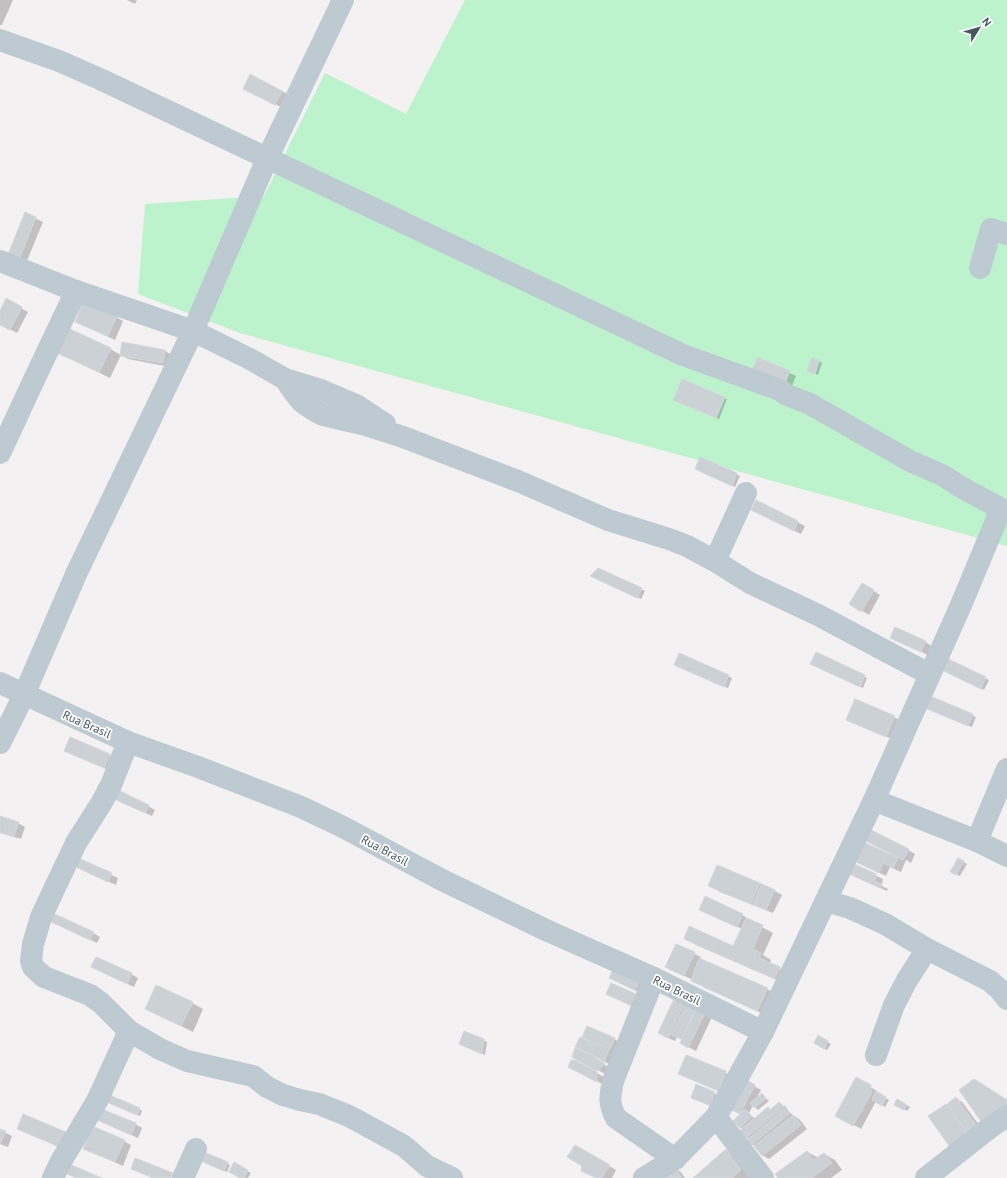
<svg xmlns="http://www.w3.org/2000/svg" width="1007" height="1178" viewBox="0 0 1007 1178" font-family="'PT Sans',sans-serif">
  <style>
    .green { fill: #bdf3cc }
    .shadow { fill: #0003 }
    .building { fill: #ccd1d6; stroke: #d4d8dc }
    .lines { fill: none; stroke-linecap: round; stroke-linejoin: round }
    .minor { stroke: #becad1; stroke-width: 22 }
    .labels { text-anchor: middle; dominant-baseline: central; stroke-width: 3.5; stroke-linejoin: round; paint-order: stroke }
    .street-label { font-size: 12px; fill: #475760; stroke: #fff }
  </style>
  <rect width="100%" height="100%" fill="#f3f1f1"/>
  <path class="green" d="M465,0h542v546l-767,-213 -102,-39 7,-90 119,-8 61,-123 81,41z"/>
  <g class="shadow">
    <path d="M0,0h13l-11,25h-2z"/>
    <path d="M127,0h10l-2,4z"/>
    <path d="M282,91l7,4 -6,13 -32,-16z"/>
    <path d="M26,214l17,8 -17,41 -10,-4z"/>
    <path d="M21,308l7,4 -11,21 -17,-9v-11z"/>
    <path d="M116,317l7,4 -8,19 -39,-18z"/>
    <path d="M110,349l11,6 44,-4 7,4 -2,12 -42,-8 -7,-4 -11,23 -52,-25z"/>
    <path d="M758,358l38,18 -4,10z"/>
    <path d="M813,359l9,4 -4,12 -6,-3z"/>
    <path d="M724,398l3,1 -8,20 -42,-18z"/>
    <path d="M701,459l39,17 -5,11 -36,-16z"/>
    <path d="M756,502l49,24 -4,8 -42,-20z"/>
    <path d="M598,569l47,22 -4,8 -46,-22z"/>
    <path d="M863,584l17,11 -11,20 -18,-11z"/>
    <path d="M891,638l34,4 7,4 -4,9z"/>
    <path d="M679,654l53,24 -4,10 -50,-22z"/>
    <path d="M948,660l41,20 -5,10 -37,-18z"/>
    <path d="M815,665l49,11 3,2 -4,10z"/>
    <path d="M931,698l45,19 -4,10 -42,-17z"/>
    <path d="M855,700l43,19 -8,19 -43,-18z"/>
    <path d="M65,751l44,4 7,4 -5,12z"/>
    <path d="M120,801l28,5 7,4 -3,6z"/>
    <path d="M0,817l18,6 7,4 -4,12 -21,-6z"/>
    <path d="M908,850l7,4 -4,9 -5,-3 -5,12 -11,-5 -4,9 -27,-13z"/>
    <path d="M78,859l40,19 -2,7 -34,-15z"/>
    <path d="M958,859l9,5 -7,12 -9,-4z"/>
    <path d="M850,863l33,16 -1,7 6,3 -1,2 -34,-15z"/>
    <path d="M760,883l22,12 -9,18 -53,-21 -10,-7z"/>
    <path d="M707,913l35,2 7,4v1l24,13 -10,22 8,5 -1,4 20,10 -4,10 -90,-39 -11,-6 49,8 8,-18z"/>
    <path d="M55,923l38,10 7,4 -3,6z"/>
    <path d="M676,945l25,12 -1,3 67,29 11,6 -10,21 -65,-29 -10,-7 -27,-13z"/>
    <path d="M92,967l39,7 7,4 -4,9z"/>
    <path d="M640,979l2,15 -24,-12z"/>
    <path d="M607,994l28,1 3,14 -24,-11z"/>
    <path d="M676,998l36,19 -16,34 -15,-8 2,-3 -6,-3 -2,4 -9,-4z"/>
    <path d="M192,1003l11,6 -10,23 -47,-23z"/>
    <path d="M583,1037l31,2 7,4 -10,22 -35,-18 14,-4 1,-1z"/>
    <path d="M818,1037l13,7 -4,6 -12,-7z"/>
    <path d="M483,1040l4,2 -2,13 -22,-9z"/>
    <path d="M573,1056l25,4 13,9 -6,5z"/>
    <path d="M686,1056l47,20 -7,18 -47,-20z"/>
    <path d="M574,1061l30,16v8l-27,-15z"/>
    <path d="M856,1079l21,12v2l12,7 -4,7 -9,-6 -15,28 -25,-14z"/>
    <path d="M745,1081l16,9 -5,9 6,-4 7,6 -11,9 -5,-5 -4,8 6,6 13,-11 4,2 7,-7 7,4 3,5 11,8 7,9 -38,30 -7,-4 -21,-24 2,-2 -3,-2 1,-13 -10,-5z"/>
    <path d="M697,1086l25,11 -5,12 -25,-11z"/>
    <path d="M956,1098l7,5 21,29 -26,18 -28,-33z"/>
    <path d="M897,1100l13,7 -3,4 -12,-6z"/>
    <path d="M109,1102l30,7 3,2 -2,5z"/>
    <path d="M96,1119l39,5 7,4 -4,10z"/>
    <path d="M0,1130l12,6 -4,11 -8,-3z"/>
    <path d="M124,1141l7,4 -8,21 -39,-18z"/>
    <path d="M575,1146l41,24 -4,8h-15l-14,-12z"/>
    <path d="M726,1150l11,6 13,22h-55z"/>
    <path d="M807,1152l12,6 5,-4 11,6 7,10 -11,8h-52z"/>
    <path d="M204,1162l23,1 3,2 -3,7z"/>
    <path d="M234,1164l17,9 -3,5h-6z"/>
    <path d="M674,1168l7,4 4,6h-23z"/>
  </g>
  <g class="building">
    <path d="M250,74l32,17 -7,14 -32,-16z"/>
    <path d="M25,212l11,5 -17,43 -11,-5z"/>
    <path d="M6,298l16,9 -12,23 -10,-5v-14z"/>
    <path d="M83,302l34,14 -9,20 -33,-14z"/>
    <path d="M68,328l43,20 -12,24 -42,-19z"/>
    <path d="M122,342l43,8 -2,13 -43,-7z"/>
    <path d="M758,357l32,14 -5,12 -33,-13z"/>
    <path d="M812,358l7,2 -4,14 -8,-3z"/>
    <path d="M682,379l43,18 -9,21 -43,-18z"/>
    <path d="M700,457l37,16 -5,13 -37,-17z"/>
    <path d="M756,500l42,21 -4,10 -43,-21z"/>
    <path d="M598,568l44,20 -5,10 -47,-22z"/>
    <path d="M862,583l12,7 -13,22 -12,-8z"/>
    <path d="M895,627l31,14 -5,11 -31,-14z"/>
    <path d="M816,652l49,23 -5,12 -50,-23z"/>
    <path d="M679,653l50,22 -5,12 -50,-22z"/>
    <path d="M948,659l38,18 -5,12 -39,-19z"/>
    <path d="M930,696l43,18 -5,12 -43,-18z"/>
    <path d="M855,699l40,17 -9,21 -40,-17z"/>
    <path d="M70,737l40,17 -6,14 -40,-17z"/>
    <path d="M116,789l33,16 -4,8 -33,-15z"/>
    <path d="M0,816l19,6 -5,14 -14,-4z"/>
    <path d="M865,827l44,22 -6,11 -43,-22z"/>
    <path d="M859,840l39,18 -5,10 -10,-5 -4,10 -29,-14z"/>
    <path d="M78,858l34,15 -4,9 -34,-16z"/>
    <path d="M958,858l6,3 -8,14 -6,-3z"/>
    <path d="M850,862l26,12 -1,8 7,2 -2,4 -35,-16z"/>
    <path d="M717,865l43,18 -9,21 -43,-18z"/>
    <path d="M762,884l13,6 -9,20 -13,-6z"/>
    <path d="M705,896l38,18 -6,13 -38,-17z"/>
    <path d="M50,912l44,20 -4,8 -43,-20z"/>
    <path d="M746,918l17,7 -10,24 8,4 -2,5 21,9 -5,11 -91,-39 5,-13 44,20z"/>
    <path d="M676,944l19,8 -11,24 -19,-9z"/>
    <path d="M96,957l36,16 -5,11 -36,-17z"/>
    <path d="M699,958l69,30 -11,23 -66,-30z"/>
    <path d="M615,966l26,13 -6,11 -26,-12z"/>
    <path d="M611,983l25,11 -6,11 -24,-11z"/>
    <path d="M156,985l37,17 -12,24 -36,-17z"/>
    <path d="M675,997l10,5 -17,36 -10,-5z"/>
    <path d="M687,1003l9,5 -15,31 -10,-4z"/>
    <path d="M697,1008l8,5 -17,35 -8,-5z"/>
    <path d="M587,1026l28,12 -5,11 -28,-12z"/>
    <path d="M464,1031l20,8 -2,15 -23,-10z"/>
    <path d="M818,1035l10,6 -4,8 -10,-6z"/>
    <path d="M580,1037l29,13 -5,12 -12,-8 -17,-7z"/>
    <path d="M575,1048l16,7 14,9 -8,7 -25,-14z"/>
    <path d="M686,1055l40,16 -7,20 -41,-17z"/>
    <path d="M571,1060h4l22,12v10l-29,-15z"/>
    <path d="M856,1077l15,8v9l-18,32 -18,-10z"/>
    <path d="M745,1079l10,6 -15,29 -10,-5z"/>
    <path d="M974,1079l33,21v7l-24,17 -24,-34z"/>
    <path d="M696,1084l19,8 -5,13 -19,-7z"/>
    <path d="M876,1091l10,6 -4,9 -10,-6z"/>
    <path d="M762,1093l4,6 -12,9 -4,-5z"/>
    <path d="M107,1094l33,14 -3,7 -33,-14z"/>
    <path d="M956,1097l22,31 -9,7 -22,-31z"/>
    <path d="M897,1099l10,6 -3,5 -10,-5z"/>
    <path d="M779,1102l5,5 -38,31 -6,-8 28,-23 2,3z"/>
    <path d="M946,1104l22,30 -18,13 -22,-31z"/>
    <path d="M99,1108l37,15 -5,12 -36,-16z"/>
    <path d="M785,1108l4,6 -37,31 -5,-5z"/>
    <path d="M745,1109l7,7 -12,12 -7,-7z"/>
    <path d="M23,1114l45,19 -6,15 -45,-19z"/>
    <path d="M793,1115l8,10 -39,31 -8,-10z"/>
    <path d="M92,1126l33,14 -10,22 -32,-13z"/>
    <path d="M0,1129l6,2 -6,13z"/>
    <path d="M575,1145l35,20 -8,13h-6l-15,-7 1,-5 -15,-9z"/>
    <path d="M726,1149l15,21 -9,8h-39z"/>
    <path d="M807,1151l7,9 10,-7 8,10 -20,15h-34l-3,-4z"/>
    <path d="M206,1153l22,9 -4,9 -21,-9z"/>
    <path d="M135,1158l38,15 -2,5h-18l-22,-9z"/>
    <path d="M234,1162l14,8 -4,8h-4l-11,-6z"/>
    <path d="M69,1164l33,14h-26l-11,-5z"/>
    <path d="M674,1167l8,11h-21z"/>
  </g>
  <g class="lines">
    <g class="minor">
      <path d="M0,40l59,21 41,18 583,276 97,35 7,5 23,9 100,57 34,15 17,11 46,25"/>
      <path d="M0,261l76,30 117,40 57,28 35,20 8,12 9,11 10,7 11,6 43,10 37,12 115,44 90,39 61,19 18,7 28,15 35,22 68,32 111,59"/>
      <path d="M980,268l11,-39 16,5"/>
      <path d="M285,379l36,11 35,15 29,19"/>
      <path d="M0,453l32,-69 44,-93"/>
      <path d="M715,561l31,-68"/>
      <path d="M0,683l128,59 70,25 103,40 42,20 99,53 106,51 106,47 109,54"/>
      <path d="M128,742l-17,43 -9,17 -26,41 -35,74 -8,27 -2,17 2,6 11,10 46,18 11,8 28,28 31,18 27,12 66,15 14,11 16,8 17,5 19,4 30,12 55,30 23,20 25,12"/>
      <path d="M0,743l24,-48 53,-123 116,-241 74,-172 76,-159"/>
      <path d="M874,800l103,41 30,15"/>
      <path d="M977,841l30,-72"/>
      <path d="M826,901l24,7 35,16 42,25 63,32 9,8 8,10"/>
      <path d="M654,978l-41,103c-3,15 -5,22 3,37l59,41"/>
      <path d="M876,1055l18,-50 13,-25 20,-31"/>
      <path d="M716,1117l47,61"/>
      <path d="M53,1178l7,-15 37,-62 32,-70"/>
      <path d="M183,1178l13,-29"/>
      <path d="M644,1178l31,-19 41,-42 47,-85 111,-232 87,-195 40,-96"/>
      <path d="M926,1178l62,-49 19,-13"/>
    </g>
  </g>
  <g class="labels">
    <g class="street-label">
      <text transform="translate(87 724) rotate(24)">Rua Brasil</text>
      <text transform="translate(385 850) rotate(28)">Rua Brasil</text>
      <text transform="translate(677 990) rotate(26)">Rua Brasil</text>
    </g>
  </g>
  <g transform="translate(979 28) rotate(53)" stroke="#ffffff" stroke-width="3" paint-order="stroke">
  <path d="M0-3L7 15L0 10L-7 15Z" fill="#475760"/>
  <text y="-6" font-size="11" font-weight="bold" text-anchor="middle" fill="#475760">N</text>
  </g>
</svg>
